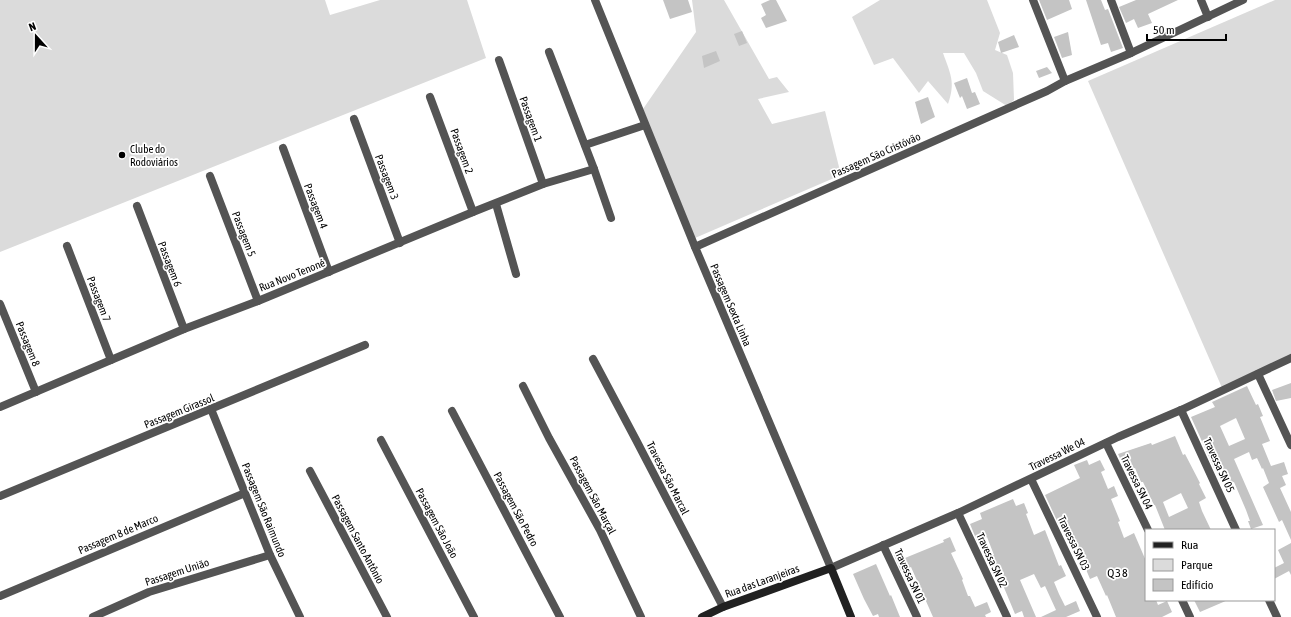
<svg xmlns="http://www.w3.org/2000/svg" width="1291" height="617" viewBox="0 0 1291 617" font-family="'Asap Condensed',sans-serif">
  <style>
    .green { fill: #dbdbdb }
    .building { fill: #c4c4c4; fill-rule: evenodd }
    .lines { fill: none; stroke-linecap: round; stroke-linejoin: round }
    .street { stroke: #545454; stroke-width: 8 }
    .secondary { stroke: #212121; stroke-width: 8 }
    .poi-dot { fill: #000; stroke: #fff; stroke-width: 1.5 }
    .labels { text-anchor: middle; dominant-baseline: central; stroke-width: 3.5; stroke-linejoin: round; paint-order: stroke }
    .street-label { font-size: 11px; fill: #000; stroke: #fff }
    .poi-label { font-size: 11px; fill: #000; stroke: #fff; text-anchor: start }
    .neighbourhood-label { font-size: 12px; letter-spacing: 1px; fill: #000; stroke: #fff }
  </style>
  <rect width="100%" height="100%" fill="#fff"/>
  <g class="green">
    <path d="M0,0h325l5,15 50,-15h87l19,58 -486,194z"/>
    <path d="M692,0h32l45,79 8,-2 12,15 -31,7 14,25 53,-13 16,64 -146,63 -52,-129 53,-77z"/>
    <path d="M880,0h107l13,33 -5,17 12,5 6,18 1,27 -7,6 -24,-15 -7,-18 -12,-20h-21c7,20 13,29 5,51l-20,-23 -9,12 -26,-35 -19,7 -22,-48z"/>
    <path d="M1275,0h16v358l-68,32 -135,-309z"/>
  </g>
  <g class="building">
    <path d="M663,0h25l4,12 -22,7z"/>
    <path d="M770,0h6l11,21 -21,7 -5,-10 5,-3 -5,-11z"/>
    <path d="M1039,0h30l3,9 -25,11z"/>
    <path d="M1086,0h15l4,10 3,-1 15,39 -12,4 -3,-9 -7,2z"/>
    <path d="M1136,0h42l-30,14 4,9 -14,5 -4,-9 -8,4 -7,-16z"/>
    <path d="M742,31l5,12 -8,3 -5,-12z"/>
    <path d="M1068,32l4,23 -10,3 -8,-21z"/>
    <path d="M1014,35l5,12 -18,6 -3,-11z"/>
    <path d="M716,51l4,10 -16,7 -2,-12z"/>
    <path d="M1047,67l5,6 -13,5 -3,-7z"/>
    <path d="M967,78l5,15 3,-1 5,12 -13,5 -5,-13 -2,2 -6,-15z"/>
    <path d="M928,97l7,20 -14,7 -6,-22z"/>
    <path d="M1291,383v15l-15,3 -4,-11z"/>
    <path d="M1247,386l9,19 2,-1 5,12 -3,1 10,24 -8,3 9,22 13,-4 4,12 -6,2 4,9 -6,3 11,24v28l-9,-20 -3,2 -16,-35 6,-4 -6,-15 -1,1 -5,-11 -5,2 -3,-8 -15,7 29,66 -12,4 -3,-8h2l-4,-11 -12,-28 -4,1 -9,-18 -7,3 -23,-51 24,-10 -3,-5zM1236,418l9,21 -16,7 -9,-20z"/>
    <path d="M1175,436l8,19 2,-1 15,29 -1,1 7,14 -7,4 3,9 9,19h-46l-10,-25h-1l-11,-23h-2l-6,-14 -9,3 -8,-17 33,-11 1,2zM1181,493l7,15 -19,9 -6,-15z"/>
    <path d="M1087,460l2,5 11,-5 5,10 -4,2 7,17 6,-3 4,10 -7,3 9,22 -2,1 6,16 10,-5 12,28v39h10l2,5 9,-4 5,11 -10,5h-46l-9,-22 -1,1 -9,-20 -7,3 -5,-12 -3,1 -5,-11 2,-1 -16,-33 -4,2 -14,-30 35,-17 -6,-13z"/>
    <path d="M1013,499l3,7 8,-3 4,10 -2,1 8,21 11,-5 14,36 2,-1 5,11 -12,6 5,12 6,12 11,-5 4,10 -14,6h-25l15,-7 -11,-24 -4,2 -7,-14 -14,6 16,37h-12l-2,-6 -7,3 -20,-48 -2,1 -4,-10 5,-2 -7,-18 -10,4 -7,-17 12,-5 -2,-6z"/>
    <path d="M950,537l6,14 -5,2 12,26 -1,1 6,16h2l5,11 12,-5 4,10 -6,3 1,2h-53l-22,-50 -10,4 -7,-16 8,-4 3,7 39,-16 -1,-2z"/>
    <path d="M1291,543v32l-2,-4 -15,8v-11l10,-5 -6,-13z"/>
    <path d="M876,564l14,32 1,-1 9,22h-21l-1,-3 -5,2 -9,-17 -11,-25z"/>
    <path d="M1194,600h34l-28,12z"/>
  </g>
  <g class="lines">
    <g class="street">
      <path d="M595,0l100,247 136,321 127,-55 160,-76 63,-27 110,-52"/>
      <path d="M1033,0l32,81"/>
      <path d="M1111,0l20,53"/>
      <path d="M1201,0l7,17"/>
      <path d="M549,52l45,117 17,49"/>
      <path d="M499,60l44,124"/>
      <path d="M430,97l43,115"/>
      <path d="M354,119l46,124"/>
      <path d="M585,145l60,-20"/>
      <path d="M283,148l46,124"/>
      <path d="M210,176l48,125"/>
      <path d="M496,204l20,70"/>
      <path d="M137,206l47,123"/>
      <path d="M67,246l44,114"/>
      <path d="M695,247l352,-156 18,-10 66,-28 112,-53"/>
      <path d="M0,304l36,88"/>
      <path d="M593,359l42,79 88,169"/>
      <path d="M1258,374l33,71"/>
      <path d="M523,386l26,52 51,92 41,87"/>
      <path d="M0,407l184,-78 74,-28 215,-89 70,-28 51,-15"/>
      <path d="M211,409l59,146 30,62"/>
      <path d="M1181,410l55,120"/>
      <path d="M452,411l108,206"/>
      <path d="M381,440l93,177"/>
      <path d="M1106,443l42,87"/>
      <path d="M310,471l77,146"/>
      <path d="M1031,479l66,138"/>
      <path d="M0,496l365,-151"/>
      <path d="M958,513l49,104"/>
      <path d="M883,545l34,72"/>
      <path d="M0,596l245,-103"/>
      <path d="M1182,600l8,17"/>
      <path d="M1269,600l8,17"/>
      <path d="M93,617l56,-25 121,-37"/>
    </g>
    <path class="secondary" d="M702,617l21,-10 108,-39 20,49"/>
  </g>
  <circle class="poi-dot" cx="122" cy="155" r="4"/>
  <g class="labels">
    <g class="street-label">
      <text transform="translate(531 119) rotate(70)">Passagem 1</text>
      <text transform="translate(462 151) rotate(70)">Passagem 2</text>
      <text transform="translate(876 155) rotate(-24)">Passagem São Cristóvão</text>
      <text transform="translate(387 177) rotate(69)">Passagem 3</text>
      <text transform="translate(316 206) rotate(69)">Passagem 4</text>
      <text transform="translate(244 234) rotate(69)">Passagem 5</text>
      <text transform="translate(170 264) rotate(69)">Passagem 6</text>
      <text transform="translate(292 275) rotate(-22)">Rua Novo Tenoné</text>
      <text transform="translate(99 299) rotate(69)">Passagem 7</text>
      <text transform="translate(731 305) rotate(67)">Passagem Sexta Linha</text>
      <text transform="translate(28 344) rotate(68)">Passagem 8</text>
      <text transform="translate(179 411) rotate(-22)">Passagem Girassol</text>
      <text transform="translate(1057 454) rotate(-26)">Travessa We 04</text>
      <text transform="translate(1219 465) rotate(65)">Travessa SN 05</text>
      <text transform="translate(668 478) rotate(63)">Travessa São Marcal</text>
      <text transform="translate(1137 482) rotate(64)">Travessa SN 04</text>
      <text transform="translate(593 495) rotate(62)">Passagem São Marçal</text>
      <text transform="translate(516 509) rotate(62)">Passagem São Pedro</text>
      <text transform="translate(264 510) rotate(68)">Passagem São Raimundo</text>
      <text transform="translate(437 523) rotate(62)">Passagem São João</text>
      <text transform="translate(118 534) rotate(-23)">Passagem 8 de Marco</text>
      <text transform="translate(358 539) rotate(62)">Passagem Santo Antônio</text>
      <text transform="translate(1074 543) rotate(64)">Travessa SN 03</text>
      <text transform="translate(992 560) rotate(65)">Travessa SN 02</text>
      <text transform="translate(177 572) rotate(-18)">Passagem União</text>
      <text transform="translate(910 576) rotate(65)">Travessa SN 01</text>
      <text transform="translate(762 581) rotate(-20)">Rua das Laranjeiras</text>
    </g>
    <g class="poi-label">
      <text x="130" y="149">Clube do<tspan x="130" dy="13">Rodoviários</tspan></text>
    </g>
    <g class="neighbourhood-label">
      <text x="1118" y="573">Q38</text>
    </g>
  </g>
  <rect x="1145" y="529" width="130" height="72" fill="#ffffff" stroke="#999999"/>
  <rect x="1153" y="542" width="20" height="6" fill="#212121" stroke="#999999"/>
  <text x="1181" y="549" font-size="12" fill="#000000">Rua</text>
  <rect x="1153" y="559" width="20" height="12" fill="#dbdbdb" stroke="#999999"/>
  <text x="1181" y="569" font-size="12" fill="#000000">Parque</text>
  <rect x="1153" y="579" width="20" height="12" fill="#c4c4c4" stroke="#999999"/>
  <text x="1181" y="589" font-size="12" fill="#000000">Edifício</text>
  <g transform="translate(36 36) rotate(339)" stroke="#ffffff" stroke-width="3" paint-order="stroke">
  <path d="M0-3L7 15L0 10L-7 15Z" fill="#000000"/>
  <text y="-6" font-size="11" font-weight="bold" text-anchor="middle" fill="#000000">N</text>
  </g>
  <path d="M1147 34v6h79v-6" fill="none" stroke="#000000" stroke-width="2"/>
  <text x="1153" y="34" font-size="12" fill="#000000" stroke="#ffffff" stroke-width="3" paint-order="stroke">50 m</text>
</svg>
